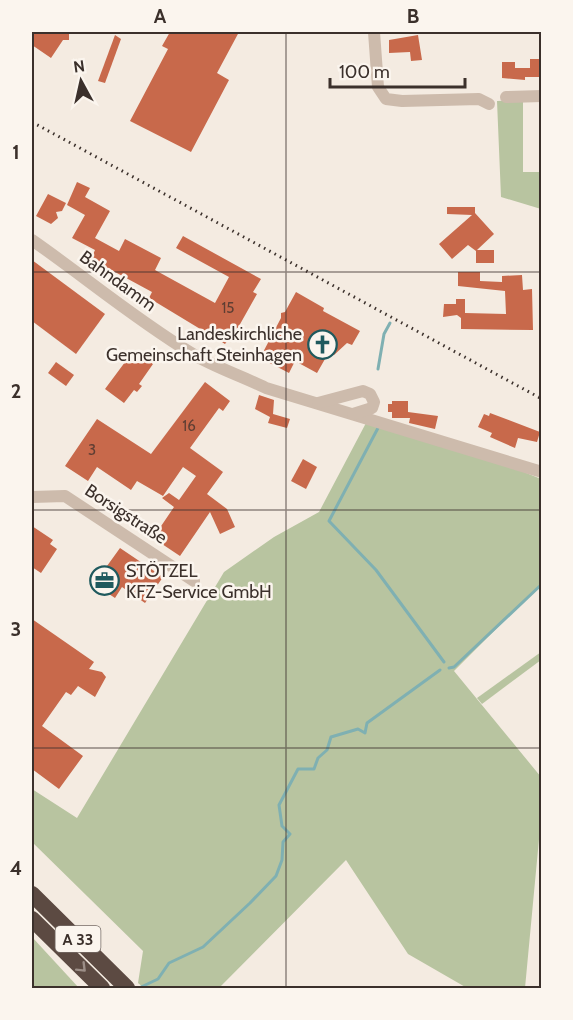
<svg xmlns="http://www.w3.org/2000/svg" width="573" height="1020" viewBox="0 0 573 1020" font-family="Cabin,sans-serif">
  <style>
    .green { fill: #b8c4a0 }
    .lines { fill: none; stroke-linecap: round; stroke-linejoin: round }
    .stream { stroke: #7fb0b2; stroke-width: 3 }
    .building { fill: #c8694b }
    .minor { stroke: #cdbbac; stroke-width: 12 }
    .highway { stroke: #5c4a42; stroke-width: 16 }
    .rail { stroke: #3b302b; stroke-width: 3; stroke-dasharray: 1.5 4.5; stroke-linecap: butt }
    .oneway { stroke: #9c8e87 }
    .grid { fill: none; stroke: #3b302b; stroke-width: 1.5; stroke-opacity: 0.55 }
    .labels { text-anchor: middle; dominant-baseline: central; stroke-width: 5; stroke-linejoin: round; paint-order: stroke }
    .number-label { font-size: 15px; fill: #5e3e33 }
    .shield { fill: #fbf5ee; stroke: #756b66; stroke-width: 1.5 }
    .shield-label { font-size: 16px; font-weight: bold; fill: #3b302b }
    .street-label { font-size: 18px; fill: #3b302b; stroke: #fbf5ee }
    .poi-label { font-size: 18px; fill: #3b302b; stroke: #fbf5ee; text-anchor: end }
    .neatline { fill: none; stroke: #3b302b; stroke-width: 2 }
    .grid-label { font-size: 20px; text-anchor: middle; font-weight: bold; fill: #3b302b }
  </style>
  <rect width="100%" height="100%" fill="#f4ebe1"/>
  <g class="green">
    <path d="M523,100v72h18v37l-40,-12 -4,-96z"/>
    <path d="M366,423l138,41 37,15v105l-87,87 87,106v41l-16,170h-58l-59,-34 -62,-94 -127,128h-75l-6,-5 5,-32 -111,-109v-53l45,29 147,-246 50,-35 45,-25z"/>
    <path d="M541,652v8l-59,44 -5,-6z"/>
    <path d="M32,937l47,51h-47z"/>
  </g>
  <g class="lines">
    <g class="stream">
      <path d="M378,369l6,-35 6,-11"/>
      <path d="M378,428l-49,93 47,49 68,92"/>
      <path d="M449,668l5,-1 88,-83"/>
      <path d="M139,988l19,-9 11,-16 34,-16 47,-44 26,-27 6,-16 1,-18 7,-8 -8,-8 -3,-21 19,-36h16l4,-11 9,-8 4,-13 27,-8 7,4 2,-10 73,-53"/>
    </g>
  </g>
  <g class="building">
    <path d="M32,32h37v8h-6l-12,18 -19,-13z"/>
    <path d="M170,32h69l-22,41 12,7 -38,72 -61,-31 38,-72 -6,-3z"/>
    <path d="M115,35l6,4 -16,44 -7,-2z"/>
    <path d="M418,35l4,25 -11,1 -1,-9 -21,1v-13z"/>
    <path d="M530,59h12v18h-17v3l-23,-2v-16h13v6h15z"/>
    <path d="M77,182l13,6 -5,9 25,14 -15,27 24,13 6,-12 36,19 -6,12 60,33 14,-26 -53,-29 7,-12 78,43 -8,13 4,2 -18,32 -14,18 -76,-46 3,-6 -61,-33 4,-9 -23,-12 13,-23 -18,-10z"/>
    <path d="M48,194l18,9 -4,8 -6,1 2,6 -7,6 -15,-8z"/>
    <path d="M447,207h28v6l19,21 -17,16h17v13h-18v-12l-8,-6 -16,14 -13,-15 33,-29 -25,-1z"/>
    <path d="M32,260l73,54 -29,40 -44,-33z"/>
    <path d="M458,272h22v9l22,1v-6l20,-1 1,15 9,-1 1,41 -72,-1v-11l-4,-3 -14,2 1,-13h12v-5h9v14l41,1 -1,-23 -47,-5z"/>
    <path d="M296,292l28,16 -1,3 37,20 -8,14 -5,-2 -13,12 -5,-3 -12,21 -22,-12 -6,12 -29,-15 21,-40v-5l4,-1z"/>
    <path d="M134,350l19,14 -14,20 3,2 -5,6 -3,-2 -10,13 -19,-14z"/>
    <path d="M56,362l18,13 -8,11 -18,-13z"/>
    <path d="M205,382l25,19 -7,10 -4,-3 -29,40 33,24 -16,22 20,15 8,18 -15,7 -10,-22 -30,44 -27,-18 21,-31 -12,-9 7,-5 10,7 17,-24 -13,-9 -20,29 -26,-15 -6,9 -34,-23 -9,14 -23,-15 32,-47 54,35z"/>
    <path d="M259,395l15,5 -1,14 17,5 -3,9 -19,-5 2,-6 -15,-8z"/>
    <path d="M392,401h16v11l30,4 -3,13 -26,-6 1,-5h-18v-6h-4v-8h4z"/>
    <path d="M490,413l50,19 -3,10 -19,-4 -3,10 -25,-11 2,-4 -14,-6 6,-13 5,2z"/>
    <path d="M303,459l14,8 -11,22 -15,-8z"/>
    <path d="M32,526l21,14 -3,4 7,5 -16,24 -9,-6z"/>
    <path d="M120,548l43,29 -18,26 -23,-16 -7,11 -21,-14z"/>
    <path d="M32,619l62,43 -5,7 13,3 4,5 -11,20 -17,-11 -7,9 -5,-3 -24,34 41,30 -24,33 -27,-20z"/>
  </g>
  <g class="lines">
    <g class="minor">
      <path d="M374,32l4,55 8,12 16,2 77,-2 10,5"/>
      <path d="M506,97l36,-1"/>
      <path d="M32,240c53,37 103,79 159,113 23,14 51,23 75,35l276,84"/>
      <path d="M318,403l45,-12 7,3 4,8 -2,6 -19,6"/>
      <path d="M32,497l33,-1 129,85"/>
    </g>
    <g class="highway">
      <path d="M32,894l95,94"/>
      <path d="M32,919l70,69"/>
    </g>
    <path class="rail" d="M32,122l510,277"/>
  </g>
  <defs><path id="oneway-chevron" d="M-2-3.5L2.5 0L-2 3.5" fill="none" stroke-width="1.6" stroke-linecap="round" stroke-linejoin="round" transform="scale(1.5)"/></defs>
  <use class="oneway" href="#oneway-chevron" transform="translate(82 968) rotate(45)"/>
  <path class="grid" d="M286,32v956M32,272h510M32,510h510M32,748h510"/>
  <defs>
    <symbol id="church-ring" viewBox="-11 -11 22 22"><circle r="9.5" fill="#fbf5ee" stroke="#1f5a5e" stroke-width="1.5"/><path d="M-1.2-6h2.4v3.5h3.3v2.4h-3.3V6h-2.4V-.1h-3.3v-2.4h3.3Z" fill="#1f5a5e"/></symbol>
    <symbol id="office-ring" viewBox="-11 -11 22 22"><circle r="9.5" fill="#fbf5ee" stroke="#1f5a5e" stroke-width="1.5"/><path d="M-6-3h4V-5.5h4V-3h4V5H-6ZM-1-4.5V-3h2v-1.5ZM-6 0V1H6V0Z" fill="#1f5a5e"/></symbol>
  </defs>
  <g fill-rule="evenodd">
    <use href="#church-ring" x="306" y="328" width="33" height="33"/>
    <use href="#office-ring" x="88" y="564" width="33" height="33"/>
  </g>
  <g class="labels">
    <g class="number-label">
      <text x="228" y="308">15</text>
      <text x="189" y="426">16</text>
      <text x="92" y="450">3</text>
    </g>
    <rect class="shield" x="55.5" y="926" width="45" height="26" rx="4.5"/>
    <g class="shield-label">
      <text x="78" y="939">A 33</text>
    </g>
    <g class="street-label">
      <text transform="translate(118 281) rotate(36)">Bahndamm</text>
      <text transform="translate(126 514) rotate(33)">Borsigstraße</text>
    </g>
    <g class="poi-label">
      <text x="302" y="334">Landeskirchliche<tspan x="302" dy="21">Gemeinschaft Steinhagen</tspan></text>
      <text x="126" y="571" text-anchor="start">STÖTZEL<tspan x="126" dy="21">KFZ-Service GmbH</tspan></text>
    </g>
  </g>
  <rect width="573" height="1020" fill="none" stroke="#fbf5ee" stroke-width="66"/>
  <g transform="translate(81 81) rotate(352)" stroke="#fbf5ee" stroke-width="4.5" paint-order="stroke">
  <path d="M0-4.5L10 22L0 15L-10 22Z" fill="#3b302b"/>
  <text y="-9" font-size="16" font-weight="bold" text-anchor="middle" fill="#3b302b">N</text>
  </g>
  <path d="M330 78v9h135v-9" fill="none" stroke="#3b302b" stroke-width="3"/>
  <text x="339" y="78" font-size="18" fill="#3b302b" stroke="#fbf5ee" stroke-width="4.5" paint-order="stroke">100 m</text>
  <rect x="33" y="33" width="507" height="954" class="neatline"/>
  <g class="grid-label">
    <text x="160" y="23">A</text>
    <text x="413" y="23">B</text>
    <text x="16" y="159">1</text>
    <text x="16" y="398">2</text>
    <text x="16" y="636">3</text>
    <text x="16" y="875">4</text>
  </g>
</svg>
